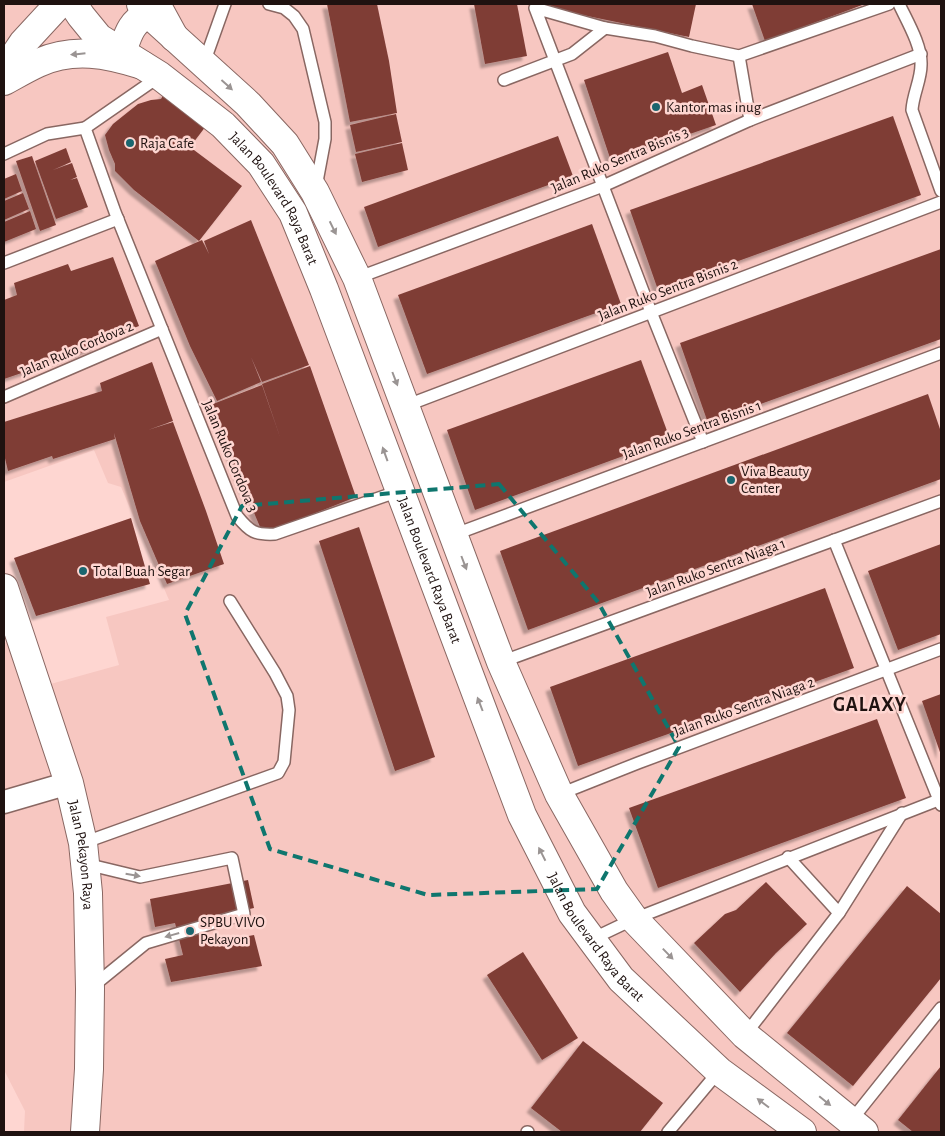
<svg xmlns="http://www.w3.org/2000/svg" width="945" height="1136" viewBox="0 0 945 1136" font-family="'Alegreya Sans',sans-serif">
  <style>
    .built { fill: #f7c7c1 }
    .building { fill: #7f3d36; filter: url(#shadow) }
    .lines { fill: none; stroke-linecap: round; stroke-linejoin: round }
    .lane-casing { stroke: #896762; stroke-width: 14 }
    .street-casing { stroke: #896762; stroke-width: 25 }
    .secondary-casing { stroke: #896762; stroke-width: 30 }
    .primary-casing { stroke: #896762; stroke-width: 30 }
    .lane { stroke: #fff; stroke-width: 11 }
    .street { stroke: #fff; stroke-width: 22 }
    .secondary { stroke: #fff; stroke-width: 28 }
    .primary { stroke: #fff; stroke-width: 28 }
    .oneway { fill: #9a9493 }
    .marked { fill: none; stroke: #0f766e; stroke-width: 4; stroke-dasharray: 10 6; stroke-linejoin: round }
    .poi-dot { fill: #1a666f; stroke: #fed6d1; stroke-width: 2 }
    .labels { text-anchor: middle; dominant-baseline: central; stroke-width: 5; stroke-linejoin: round; paint-order: stroke }
    .poi-label { font-size: 15px; fill: #1f1210; stroke: #fed6d1; text-anchor: start }
    .street-label { font-size: 15px; fill: #1f1210; stroke: #fed6d1 }
    .district-label { font-size: 20px; font-weight: bold; letter-spacing: 1px; fill: #1f1210; stroke: #fed6d1 }
  </style>
  <defs>
    <filter id="shadow"><feDropShadow dx="-4.5" dy="4.5" stdDeviation="1" flood-color="#0004"/></filter>
  </defs>
  <rect width="100%" height="100%" fill="#fed6d1"/>
  <path class="built" d="M4,4h937v1128h-917l1,-21 -21,-41v-427l29,-6 14,48 72,-20 -13,-48 63,-17 -48,-113 -13,-4 -14,-33 -90,32z"/>
  <g class="building">
    <path d="M327,4h50l12,57 8,52 -47,9z"/>
    <path d="M474,4h43l10,52 -42,8z"/>
    <path d="M544,4h152l-7,33 -145,-30z"/>
    <path d="M752,4h113l-100,37z"/>
    <path d="M668,52l14,41 20,-8 14,40 -105,36 -27,-81z"/>
    <path d="M165,92l41,34 -16,21 52,39 -43,55 -65,-51 -19,-19v-7l-6,-14 -4,-15 8,-11 25,-20 13,-4 10,-1z"/>
    <path d="M396,114l6,28 -46,10 -6,-27z"/>
    <path d="M893,116l28,79 -263,95 -28,-80z"/>
    <path d="M558,136l15,40 -195,71 -14,-40z"/>
    <path d="M402,143l6,27 -46,12 -7,-28z"/>
    <path d="M66,148l5,14 -18,8 19,-7 5,14 -7,3 7,-2 11,29 -32,12 -21,-58z"/>
    <path d="M32,156l24,69 -16,6 -24,-70z"/>
    <path d="M16,174l6,17 -18,8v-20z"/>
    <path d="M23,193l6,16 -25,11v-19z"/>
    <path d="M30,211l6,18 -32,13v-20z"/>
    <path d="M251,220l58,145 -47,17 -11,-25 10,25 -44,19 -27,-55 -35,-85 47,-21 7,14 -5,-13z"/>
    <path d="M592,224l29,80 -194,70 -29,-79z"/>
    <path d="M941,249v90l-233,84 -28,-80z"/>
    <path d="M113,257l26,69 -43,17 1,3 -17,7 -76,26v-79l13,-5 -3,-12 54,-19 3,7z"/>
    <path d="M641,360l29,79 -195,71 -28,-80z"/>
    <path d="M152,362l21,59 -25,9 25,-8 33,89 -9,3 9,-3 18,53 -57,20 -27,-63 -26,-88 1,6 -62,20 -1,-3 -44,15 -4,-17v-32l98,-31 -2,-8z"/>
    <path d="M310,366l46,131 -93,37 -24,-57 -26,-73 49,-19 19,55 -19,-56z"/>
    <path d="M928,394l13,38v47l-413,151 -28,-79z"/>
    <path d="M131,518l19,66 -114,32 -22,-58z"/>
    <path d="M359,527l76,230 -40,14 -76,-230z"/>
    <path d="M941,544v90l-43,16 -30,-79z"/>
    <path d="M825,588l29,80 -276,98 -28,-79z"/>
    <path d="M941,694v61l-19,-54z"/>
    <path d="M877,719l29,79 -248,90 -29,-80z"/>
    <path d="M248,880l6,28 -55,12 7,24 48,-9 8,31 -91,16 -6,-23 18,-4 -8,-32 -20,4 -5,-28z"/>
    <path d="M766,882l41,42 -31,29 -36,39 -46,-49 31,-29 11,-4z"/>
    <path d="M907,886l34,28v64l-88,108 -66,-53z"/>
    <path d="M523,952l55,86 -36,22 -55,-85z"/>
    <path d="M583,1041l80,62 -23,29h-78l-31,-24z"/>
    <path d="M941,1066v66h-28l-15,-12z"/>
  </g>
  <g class="lines">
    <defs>
      <g id="lane">
        <path d="M269,4l15,4 10,8 9,13 22,93v17l-9,48"/>
        <path d="M899,4c8,17 23,42 22,61 0,15 -8,29 -9,45l29,81"/>
        <path d="M739,56l11,64"/>
        <path d="M204,63l21,-59"/>
        <path d="M160,76l-75,52 30,84 122,304c13,16 18,19 38,18l124,-43"/>
        <path d="M504,80l68,-26 33,-26"/>
        <path d="M4,154l43,-20 38,-6"/>
        <path d="M4,263l114,-44"/>
        <path d="M357,278l246,-92 147,-66 171,-66"/>
        <path d="M4,397l158,-68"/>
        <path d="M405,406l536,-204"/>
        <path d="M703,442l-52,-130 -116,-304 70,20 50,8 37,10 47,10 150,-52"/>
        <path d="M453,535l488,-182"/>
        <path d="M834,540l107,265"/>
        <path d="M501,662l440,-161"/>
        <path d="M560,794l78,-31 303,-114"/>
        <path d="M83,843l195,-70 6,-11 5,-52 -2,-14 -12,-23 -45,-72"/>
        <path d="M788,857l51,56"/>
        <path d="M86,864l54,13 92,-19 12,56 -98,29 -54,44"/>
        <path d="M592,939l42,-20 307,-120"/>
        <path d="M745,1035l94,-122 63,-100"/>
        <path d="M850,1122l91,-114"/>
        <path d="M527,1132h1"/>
        <path d="M668,1132l51,-61"/>
      </g>
      <path id="street" d="M4,802l65,-19"/>
      <g id="secondary">
        <path id="s1" d="M73,4l8,12 18,22 61,38 63,49 38,39 32,49 31,76 198,526 50,98 49,66 98,92 83,61"/>
        <path d="M141,4l10,12 97,88 37,40 30,48 42,86 144,384 58,132 55,97 20,28 111,116 119,97"/>
        <path d="M122,52c6,-17 8,-29 26,-38l3,2"/>
      </g>
      <g id="primary">
        <path d="M156,4l18,33"/>
        <path d="M4,71l19,-28 36,-39"/>
        <path d="M4,81c11,-6 23,-13 34,-18 36,-16 69,-9 104,2"/>
        <path id="s2" d="M4,588l65,195 14,60 5,50 2,96 -1,80 -4,63"/>
      </g>
    </defs>
    <use href="#lane" class="lane-casing"/>
    <use href="#street" class="street-casing"/>
    <use href="#secondary" class="secondary-casing"/>
    <use href="#primary" class="primary-casing"/>
    <use href="#lane" class="lane"/>
    <use href="#street" class="street"/>
    <use href="#secondary" class="secondary"/>
    <use href="#primary" class="primary"/>
  </g>
  <defs><path id="oneway-solid" d="M-6-.8H1V-3.2L6.5 0L1 3.2V.8H-6Z" transform="scale(1.25)"/></defs>
  <g class="oneway">
    <use href="#oneway-solid" transform="translate(78 54) rotate(174)"/>
    <use href="#oneway-solid" transform="translate(227 85) rotate(42)"/>
    <use href="#oneway-solid" transform="translate(333 228) rotate(64)"/>
    <use href="#oneway-solid" transform="translate(395 379) rotate(69)"/>
    <use href="#oneway-solid" transform="translate(385 454) rotate(-110)"/>
    <use href="#oneway-solid" transform="translate(464 563) rotate(69)"/>
    <use href="#oneway-solid" transform="translate(480 704) rotate(-111)"/>
    <use href="#oneway-solid" transform="translate(542 854) rotate(-117)"/>
    <use href="#oneway-solid" transform="translate(133 875) rotate(10)"/>
    <use href="#oneway-solid" transform="translate(172 935) rotate(164)"/>
    <use href="#oneway-solid" transform="translate(668 954) rotate(46)"/>
    <use href="#oneway-solid" transform="translate(825 1101) rotate(39)"/>
    <use href="#oneway-solid" transform="translate(763 1103) rotate(-143)"/>
  </g>
  <path class="marked" d="M499,484l99,118 81,145 -82,142 -169,6 -158,-46 -85,-235 57,-108z"/>
  <g class="poi-dot">
    <circle cx="656" cy="107" r="5"/>
    <circle cx="130" cy="143" r="5"/>
    <circle cx="731" cy="480" r="5"/>
    <circle cx="83" cy="571" r="5"/>
    <circle cx="190" cy="931" r="5"/>
  </g>
  <g class="labels">
    <g class="poi-label">
      <text x="666" y="107">Kantor mas inug</text>
      <text x="140" y="143">Raja Cafe</text>
      <text x="741" y="471">Viva Beauty<tspan x="741" dy="17">Center</tspan></text>
      <text x="93" y="571">Total Buah Segar</text>
      <text x="200" y="922">SPBU VIVO<tspan x="200" dy="17">Pekayon</tspan></text>
    </g>
    <g class="street-label">
      <text transform="translate(620 160) rotate(-23)">Jalan Ruko Sentra Bisnis 3</text>
      <text stroke="none"><textPath href="#s1" startOffset="285">Jalan Boulevard Raya Barat</textPath></text>
      <text transform="translate(668 290) rotate(-21)">Jalan Ruko Sentra Bisnis 2</text>
      <text transform="translate(77 349) rotate(-23)">Jalan Ruko Cordova 2</text>
      <text transform="translate(692 430) rotate(-20)">Jalan Ruko Sentra Bisnis 1</text>
      <text transform="translate(230 456) rotate(67)">Jalan Ruko Cordova 3</text>
      <text transform="translate(716 568) rotate(-20)">Jalan Ruko Sentra Niaga 1</text>
      <text stroke="none"><textPath href="#s1" startOffset="690">Jalan Boulevard Raya Barat</textPath></text>
      <text transform="translate(744 707) rotate(-20)">Jalan Ruko Sentra Niaga 2</text>
      <text stroke="none"><textPath href="#s2" startOffset="279">Jalan Pekayon Raya</textPath></text>
      <text stroke="none"><textPath href="#s1" startOffset="1095">Jalan Boulevard Raya Barat</textPath></text>
    </g>
    <g class="district-label">
      <text x="870" y="705">GALAXY</text>
    </g>
  </g>
  <rect width="945" height="1136" fill="none" stroke="#1f1210" stroke-width="10"/>
</svg>
